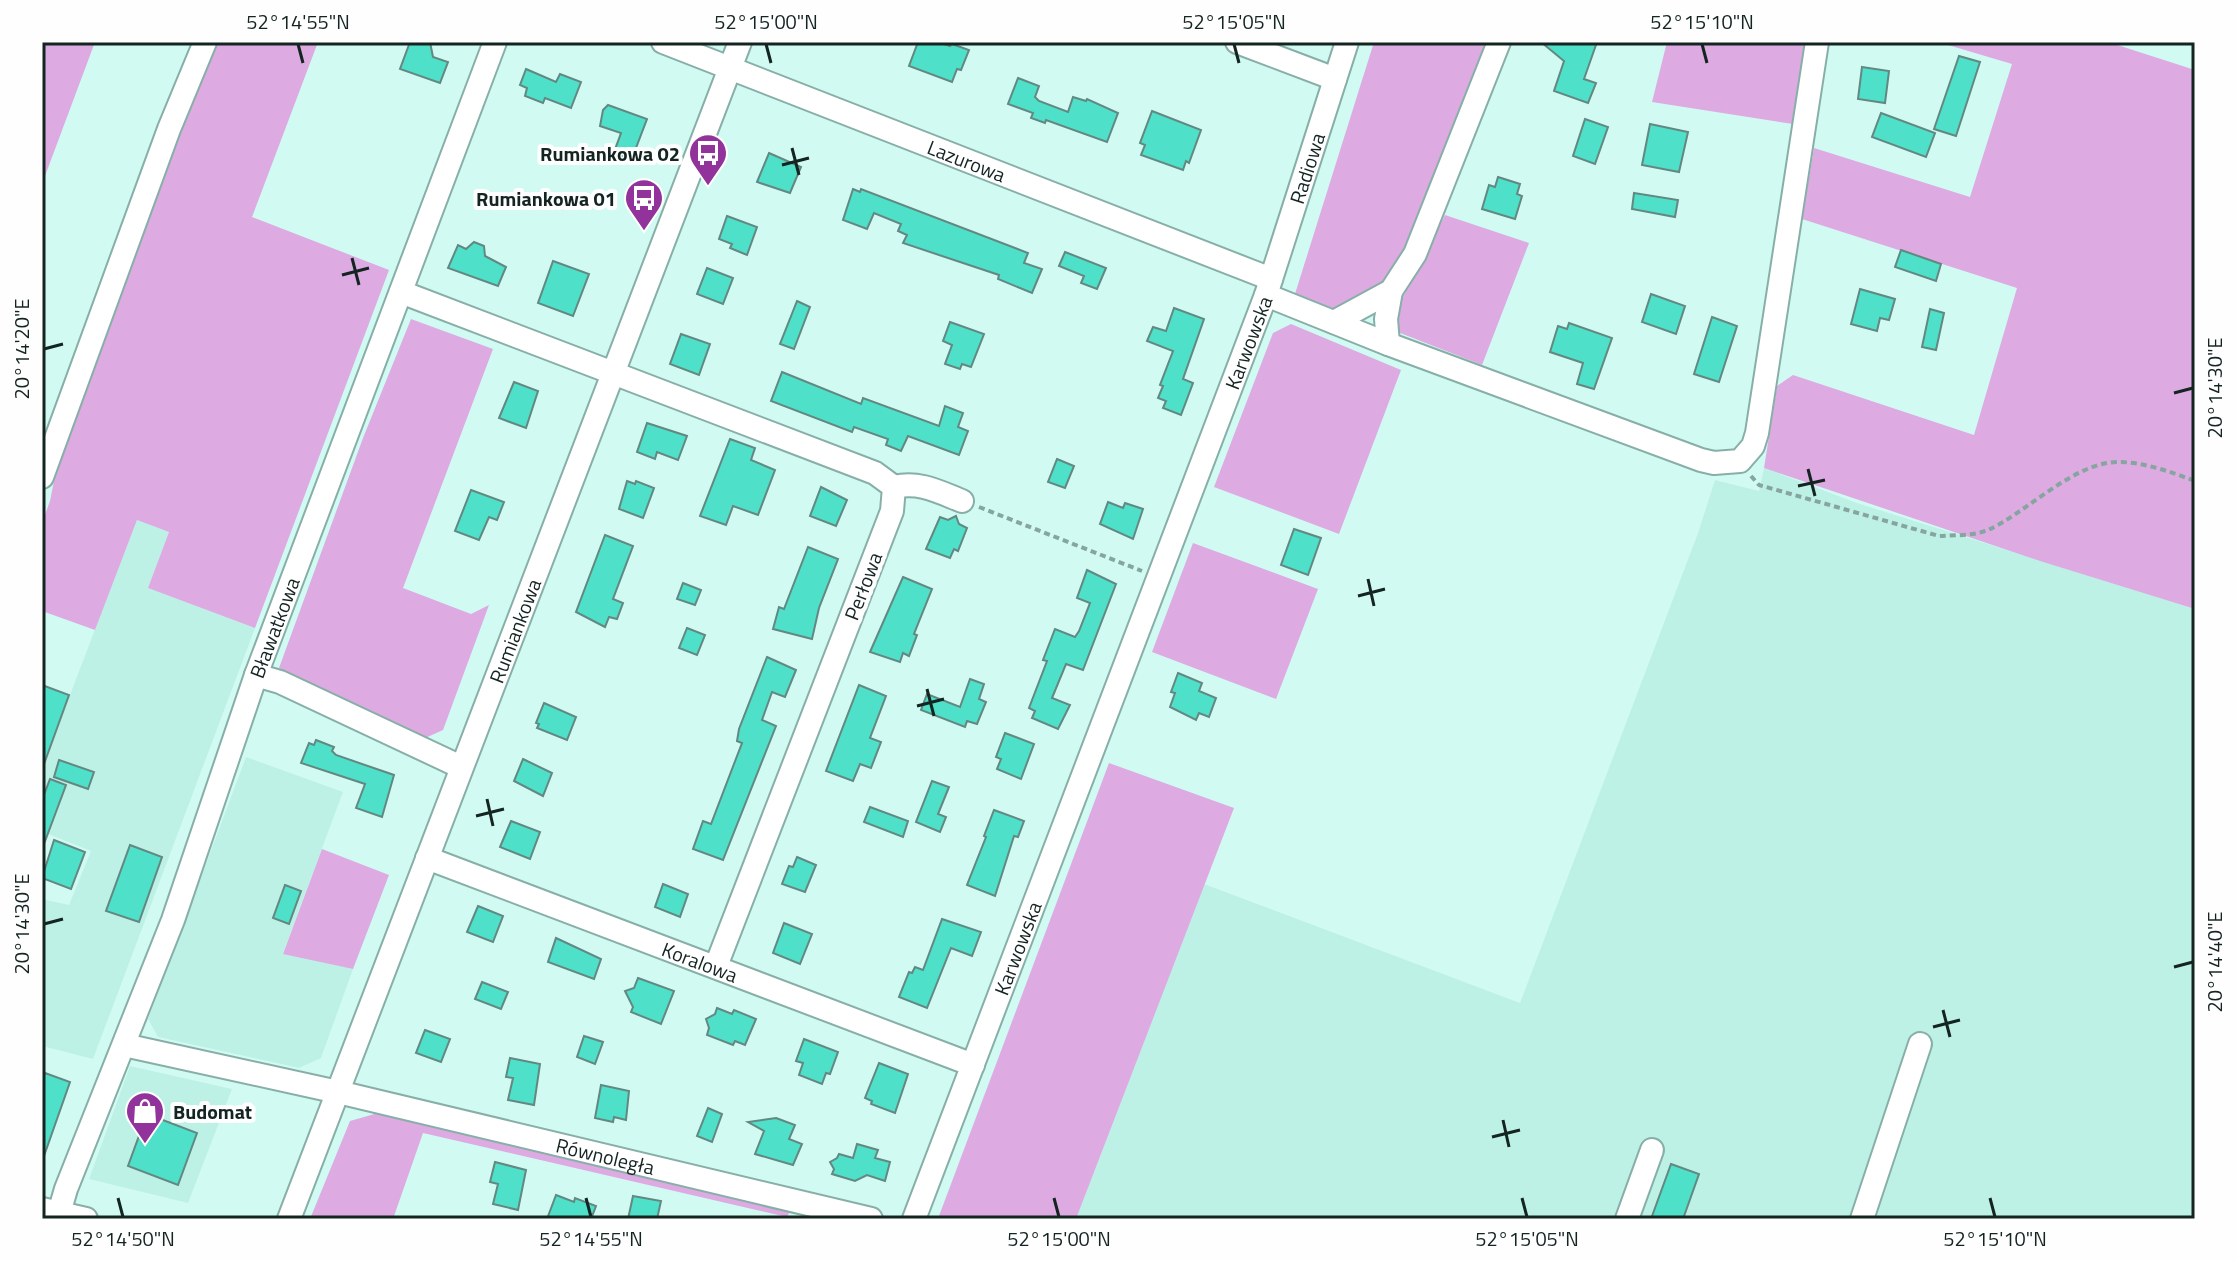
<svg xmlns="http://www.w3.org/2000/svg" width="2237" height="1261" viewBox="0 0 2237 1261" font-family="'Titillium Web',sans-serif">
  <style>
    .built { fill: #bef1e6 }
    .green { fill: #ddaae2 }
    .building { fill: #4fe0ca; stroke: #628881; stroke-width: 2 }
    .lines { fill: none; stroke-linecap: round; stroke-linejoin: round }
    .minor-casing { stroke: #87afa7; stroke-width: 26 }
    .path { stroke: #85a59e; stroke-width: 4; stroke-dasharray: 6 4; stroke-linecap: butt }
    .minor { stroke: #fff; stroke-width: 22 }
    .ticks { fill: none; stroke: #142421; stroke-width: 3 }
    .labels { text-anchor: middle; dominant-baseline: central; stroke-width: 8; stroke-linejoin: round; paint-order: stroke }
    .poi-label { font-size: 20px; font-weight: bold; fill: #142421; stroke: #fefefe; text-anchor: end }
    .street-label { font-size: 20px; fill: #142421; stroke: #fefefe }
    .neatline { fill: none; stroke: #142421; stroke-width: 3 }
    .ticks-label { font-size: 20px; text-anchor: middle; fill: #142421 }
  </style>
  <rect width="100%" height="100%" fill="#d1fbf2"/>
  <g class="built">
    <path d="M1764,468l93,35 338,106v610h-1119l128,-335 316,119 178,-470 17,-53 44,11z"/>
    <path d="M137,520l32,12 -21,56 107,40 -162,431 -51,-13v-147l27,6 22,-54 -43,-17 -3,7 -3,-1v-72z"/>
    <path d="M246,757l97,35 -60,161 70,16 -32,89 -22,10 -141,-31 -10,-18z"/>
    <path d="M130,1066l102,23 -44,114 -99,-24z"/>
  </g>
  <g class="green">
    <path d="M42,42h53l-53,142z"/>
    <path d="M211,42h107l-66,175 137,53 -134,358 -107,-40 21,-56 -32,-12 -42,110 -53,-19v-88l8,-22 9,-45z"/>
    <path d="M1374,42h117l-93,229 -20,19 -38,21 -45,-17z"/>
    <path d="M1667,42h139l-13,82 -141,-22z"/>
    <path d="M1938,42h170l87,28v539l-155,-48 -276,-93 13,-82 16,-11 181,60 43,-147 -215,-69 12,-71 156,49 42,-133z"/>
    <path d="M1445,215l84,28 -47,122 -87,-34 5,-28z"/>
    <path d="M411,319l82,30 -90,239 68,26 18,-9 -46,125 -20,9 -144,-71 84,-230z"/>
    <path d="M1291,324l110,46 -62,164 -125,-47 59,-154z"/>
    <path d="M1193,543l125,46 -42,110 -124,-47z"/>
    <path d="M1109,763l125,45 -158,411h-129l-8,-3z"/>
    <path d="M322,849l67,26 -36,94 -70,-15z"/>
    <path d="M378,1113l412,98 -3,6 -364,-84 -30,86h-83l40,-98z"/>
  </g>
  <g class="building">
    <path d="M410,42h20l3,15 15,5 -8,21 -40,-14z"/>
    <path d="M918,42h20l12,4 2,-2 17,6 -8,20 -4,-1 -5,13 -43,-16z"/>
    <path d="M1541,42h56l-13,37 12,4 -8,20 -34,-12 10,-30z"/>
    <path d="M1959,56l21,6 -24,74 -22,-7z"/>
    <path d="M1862,67l27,4 -4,32 -27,-4z"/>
    <path d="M526,69l30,13 4,-8 21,8 -10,26 -26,-10 -2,5 -18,-7 2,-8 -7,-3z"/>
    <path d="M1018,78l21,8 -4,11 4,4 29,11 5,-15 13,4 1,-2 31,14 -11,29 -61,-22 -1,3 -14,-5 2,-5 -25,-9z"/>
    <path d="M608,105l39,14 -16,42 -18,-6 8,-22 -21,-7 3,-16z"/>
    <path d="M1152,111l49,19 -12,33 -3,-2 -3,9 -42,-15 4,-10 -5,-2z"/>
    <path d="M1881,113l54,20 -9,24 -54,-20z"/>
    <path d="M1585,119l23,8 -13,37 -22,-8z"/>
    <path d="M1650,124l38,8 -9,40 -37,-7z"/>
    <path d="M769,153l32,14 -11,26 -33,-11z"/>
    <path d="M1498,177l22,7 -3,10 5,2 -7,23 -33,-10 7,-24 6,2z"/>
    <path d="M853,189l7,3 1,-3 167,64 -4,10 18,6 -10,24 -34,-14 1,-4 -96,-32 4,-8 -9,-4 3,-7 -27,-11 -7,16 -24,-9z"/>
    <path d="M1634,193l44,7 -3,17 -43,-8z"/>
    <path d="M727,216l30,11 -10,28 -17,-7 2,-4 -13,-5z"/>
    <path d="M474,242l10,4 1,10 21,11 -8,19 -50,-18 10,-23 8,4z"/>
    <path d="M1901,250l40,14 -5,17 -41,-14z"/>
    <path d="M1065,252l41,16 -9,21 -16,-6 3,-7 -25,-10z"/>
    <path d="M553,261l36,13 -16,42 -35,-13z"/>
    <path d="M707,268l26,10 -10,26 -26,-10z"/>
    <path d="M1860,289l35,10 -6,21 -9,-2 -3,13 -26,-7z"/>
    <path d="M1651,294l34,12 -9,28 -34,-12z"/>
    <path d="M797,301l13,6 -16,42 -14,-5z"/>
    <path d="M1174,308l30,11 -21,60 10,4 -12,32 -18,-7 3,-7 -8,-3 5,-12 -3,-1 13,-34 -26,-10 6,-14 13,4z"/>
    <path d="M1930,309l14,4 -8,37 -14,-3z"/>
    <path d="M1712,317l25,9 -18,56 -25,-8z"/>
    <path d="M950,322l34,12 -13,33 -9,-3 -2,5 -15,-5 7,-19 -9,-4z"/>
    <path d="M1569,323l43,15 -18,51 -17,-5 6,-21 -33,-11 8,-26 9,3z"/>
    <path d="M681,334l29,10 -11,31 -29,-11z"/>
    <path d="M782,372l79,32 2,-6 76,28 6,-20 18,7 -5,14 10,4 -9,24 -51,-19 -7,15 -15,-6 2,-6 -34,-12 -2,5 -81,-31z"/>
    <path d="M514,382l24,9 -12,37 -27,-10z"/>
    <path d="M647,423l40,13 -9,24 -21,-8 -2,7 -18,-7z"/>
    <path d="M730,439l25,9 -4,12 24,10 -17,45 -25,-9 -7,19 -26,-9z"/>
    <path d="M1057,459l17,7 -9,22 -17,-6z"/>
    <path d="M627,481l8,3 1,-3 18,7 -11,30 -24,-9z"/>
    <path d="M821,487l26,13 -11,26 -26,-10z"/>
    <path d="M471,490l33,12 -7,18 -8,-3 -10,23 -24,-9z"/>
    <path d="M1108,502l15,6 2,-5 18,6 -10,30 -33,-15z"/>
    <path d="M956,516l3,8 8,4 -9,23 -4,-2 -4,9 -24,-9 14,-32 8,3z"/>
    <path d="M1294,529l27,9 -13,37 -27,-10z"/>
    <path d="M605,535l28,11 -20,53 10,4 -6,16 -8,-2 -4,10 -29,-15z"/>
    <path d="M808,547l30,12 -19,49 -7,31 -39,-10 6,-22 5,2z"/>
    <path d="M1087,570l29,14 -33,86 -17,-6 -14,34 18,7 -12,24 -26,-11 3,-7 -6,-3 18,-47 -4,-1 12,-31 20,8 4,-6 11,-28 -13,-5z"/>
    <path d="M903,577l29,12 -18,45 3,1 -8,21 -6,-3 -3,9 -30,-10z"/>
    <path d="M683,583l18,7 -6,15 -18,-6z"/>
    <path d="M687,628l18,7 -8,20 -18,-7z"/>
    <path d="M767,657l29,13 -11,27 -13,-5 -10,28 14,6 -53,134 -30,-11 10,-28 8,3 31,-81 -5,-2 2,-12z"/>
    <path d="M1178,673l24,10 -3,8 17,7 -7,19 -10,-4 -3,7 -26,-13 5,-14 -4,-1z"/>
    <path d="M970,679l14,5 -5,15 7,3 -9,22 -10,-3 -2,6 -44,-17 6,-16 33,13z"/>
    <path d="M42,685l27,10 -25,69 -2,-1z"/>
    <path d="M859,685l27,11 -16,42 11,4 -10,26 -11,-4 -7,17 -27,-10z"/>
    <path d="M544,703l32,14 -9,23 -30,-12 2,-4 -3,-1z"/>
    <path d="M1005,733l29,11 -13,35 -24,-10 4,-10 -5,-2z"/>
    <path d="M316,740l18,7 -2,4 4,4 58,20 -12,42 -26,-9 9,-24 -64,-21 8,-20 5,2z"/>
    <path d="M523,759l29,14 -9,23 -29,-15z"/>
    <path d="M59,760l35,12 -6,17 -34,-12z"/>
    <path d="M50,779l16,6 -22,59 -2,-44z"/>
    <path d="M932,781l17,6 -11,27 8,3 -6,15 -24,-10z"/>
    <path d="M870,807l38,14 -5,16 -39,-15z"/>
    <path d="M994,810l30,11 -6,16 -4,-1 -19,60 -28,-11 19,-48 -2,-1z"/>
    <path d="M511,821l29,11 -10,27 -30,-12z"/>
    <path d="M54,840l31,12 -14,37 -29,-11z"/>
    <path d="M130,845l32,12 -23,65 -33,-11z"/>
    <path d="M797,857l19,8 -11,27 -23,-8 7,-18 4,1z"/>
    <path d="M663,884l25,10 -8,23 -25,-10z"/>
    <path d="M285,885l16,6 -12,33 -16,-6z"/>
    <path d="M478,906l25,10 -10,26 -26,-10z"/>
    <path d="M942,919l39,13 -9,24 -21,-8 -24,60 -28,-11 10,-25 3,1 3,-6 8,3z"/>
    <path d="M784,923l28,11 -12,30 -27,-11z"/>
    <path d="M556,938l45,21 -7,20 -46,-17z"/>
    <path d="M638,978l36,13 -13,33 -30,-12 2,-5 -8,-16 9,-3z"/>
    <path d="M482,982l26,10 -7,17 -26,-10z"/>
    <path d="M717,1008l15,6 2,-4 22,9 -11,26 -10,-4 -2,4 -26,-10 2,-7 -3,-9 9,-5z"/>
    <path d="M425,1030l25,9 -9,23 -25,-9z"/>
    <path d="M584,1036l19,6 -8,22 -18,-7z"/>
    <path d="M804,1039l34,13 -8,22 -4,-1 -4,11 -23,-9 4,-12 -7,-2z"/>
    <path d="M510,1058l30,6 -6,41 -26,-5 5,-22 -7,-1z"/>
    <path d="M879,1063l29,11 -13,39 -24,-9 1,-3 -7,-3z"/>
    <path d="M45,1073l25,9 -26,74 -2,-74z"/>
    <path d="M601,1085l28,6 -3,29 -12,-3 -1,5 -18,-4z"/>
    <path d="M708,1108l14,6 -10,28 -15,-6z"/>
    <path d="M147,1114l50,19 -19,52 -50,-19z"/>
    <path d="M776,1118l19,7 -6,14 13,5 -9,21 -38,-11 9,-23 -16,-9z"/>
    <path d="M857,1144l21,6 -3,8 15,4 -5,19 -18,-6 -12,6 -23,-7 2,-5 -4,-7 7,-4 2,-4 14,4z"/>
    <path d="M495,1162l31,8 -8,40 -25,-6 5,-20 -8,-2z"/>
    <path d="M1671,1164l28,10 -16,45h-32z"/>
    <path d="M556,1195l18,7 1,-4 21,8 -5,13h-44z"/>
    <path d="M633,1196l28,5 -4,18h-29z"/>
  </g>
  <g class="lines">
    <defs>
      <g id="minor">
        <path id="s1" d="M663,42l608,237"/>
        <path d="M1237,42l98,37"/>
        <path d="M401,292l474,181 19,14 -2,24 -176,455"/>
        <path d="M1266,295l122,49 313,116 13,3 26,-2 13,-15 4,-13 60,-391"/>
        <path d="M1334,322l57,-31 24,-37 84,-212"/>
        <path d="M1388,344l-2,-25 5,-28"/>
        <path d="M42,477l127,-348 36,-87"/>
        <path d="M894,487c26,-6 45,5 68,14"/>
        <path d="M256,675l24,7 181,85"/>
        <path id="s2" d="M427,858l546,207"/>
        <path id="s3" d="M124,1045l214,47 533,127"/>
        <path d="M42,1209l44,10"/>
        <path id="s4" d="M59,1213l7,-24 107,-269 83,-245 239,-633"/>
        <path id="s5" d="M289,1219l451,-1177"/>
        <path id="s6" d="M914,1219l352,-924 81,-253"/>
        <path d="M1627,1219l25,-69"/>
        <path d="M1862,1219l58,-175"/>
      </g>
    </defs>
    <use href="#minor" class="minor-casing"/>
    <g class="path">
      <path d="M1751,476l8,9 180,51c16,-1 34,0 49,-6 38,-17 86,-68 130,-68 26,0 53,10 77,19"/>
      <path d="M979,507l163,64"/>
    </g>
    <use href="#minor" class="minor"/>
  </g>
  <path class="ticks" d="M298,44l5,19M766,44l5,19M1234,44l5,19M1702,44l5,19M792,148l7,27M782,165l27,-7M352,258l7,27M342,275l27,-7M44,349l19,-5M2174,393l19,-5M1808,469l7,27M1798,486l27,-6M1368,579l6,27M1358,596l27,-7M927,689l7,27M917,706l27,-7M487,799l6,27M476,816l28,-7M44,924l19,-5M2174,967l19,-5M1943,1010l7,27M1933,1027l27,-7M1503,1120l6,27M1492,1137l28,-7M118,1198l5,19M586,1198l5,19M1054,1198l5,19M1522,1198l5,19M1990,1198l5,19"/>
  <defs>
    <symbol id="bus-pin" viewBox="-11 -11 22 30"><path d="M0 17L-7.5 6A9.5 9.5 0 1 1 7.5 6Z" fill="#92339c" stroke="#fefefe"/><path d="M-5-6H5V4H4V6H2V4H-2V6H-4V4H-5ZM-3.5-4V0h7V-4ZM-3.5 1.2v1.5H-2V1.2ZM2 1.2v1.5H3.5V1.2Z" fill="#fff"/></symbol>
    <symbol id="shop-pin" viewBox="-11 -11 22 30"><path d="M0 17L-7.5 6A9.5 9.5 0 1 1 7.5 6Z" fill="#92339c" stroke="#fefefe"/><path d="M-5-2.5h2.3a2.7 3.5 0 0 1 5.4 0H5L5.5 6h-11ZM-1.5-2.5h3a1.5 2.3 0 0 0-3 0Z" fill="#fff"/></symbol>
  </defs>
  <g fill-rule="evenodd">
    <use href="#bus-pin" x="686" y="131" width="44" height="60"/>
    <use href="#bus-pin" x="622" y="176" width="44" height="60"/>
    <use href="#shop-pin" x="123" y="1089" width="44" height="60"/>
  </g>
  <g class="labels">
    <g class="poi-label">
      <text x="680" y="153">Rumiankowa 02</text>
      <text x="616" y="198">Rumiankowa 01</text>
      <text x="173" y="1111" text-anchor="start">Budomat</text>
    </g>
    <g class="street-label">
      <text stroke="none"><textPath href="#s1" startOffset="326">Lazurowa</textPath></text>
      <text stroke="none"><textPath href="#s6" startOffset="1122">Radiowa</textPath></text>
      <text stroke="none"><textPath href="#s6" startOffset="938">Karwowska</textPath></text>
      <text transform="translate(863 586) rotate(-69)">Perłowa</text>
      <text stroke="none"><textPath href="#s4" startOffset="624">Bławatkowa</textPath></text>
      <text stroke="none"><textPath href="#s5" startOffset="630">Rumiankowa</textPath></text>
      <text stroke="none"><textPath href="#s6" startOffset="290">Karwowska</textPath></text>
      <text stroke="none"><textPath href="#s2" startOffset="292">Koralowa</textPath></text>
      <text stroke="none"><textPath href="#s3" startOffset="494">Równoległa</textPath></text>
    </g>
  </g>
  <rect width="2237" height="1261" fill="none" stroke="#fefefe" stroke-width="88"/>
  <rect x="44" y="44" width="2149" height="1173" class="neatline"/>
  <g class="ticks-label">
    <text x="298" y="29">52°14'55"N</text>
    <text x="766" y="29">52°15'00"N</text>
    <text x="1234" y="29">52°15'05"N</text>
    <text x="1702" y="29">52°15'10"N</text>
    <text transform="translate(22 349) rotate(-90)" y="7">20°14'20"E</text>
    <text transform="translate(2215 388) rotate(-90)" y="7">20°14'30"E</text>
    <text transform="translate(22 924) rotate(-90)" y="7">20°14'30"E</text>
    <text transform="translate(2215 962) rotate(-90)" y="7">20°14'40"E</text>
    <text x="123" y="1246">52°14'50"N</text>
    <text x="591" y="1246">52°14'55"N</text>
    <text x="1059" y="1246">52°15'00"N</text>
    <text x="1527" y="1246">52°15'05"N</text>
    <text x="1995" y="1246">52°15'10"N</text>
  </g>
</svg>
